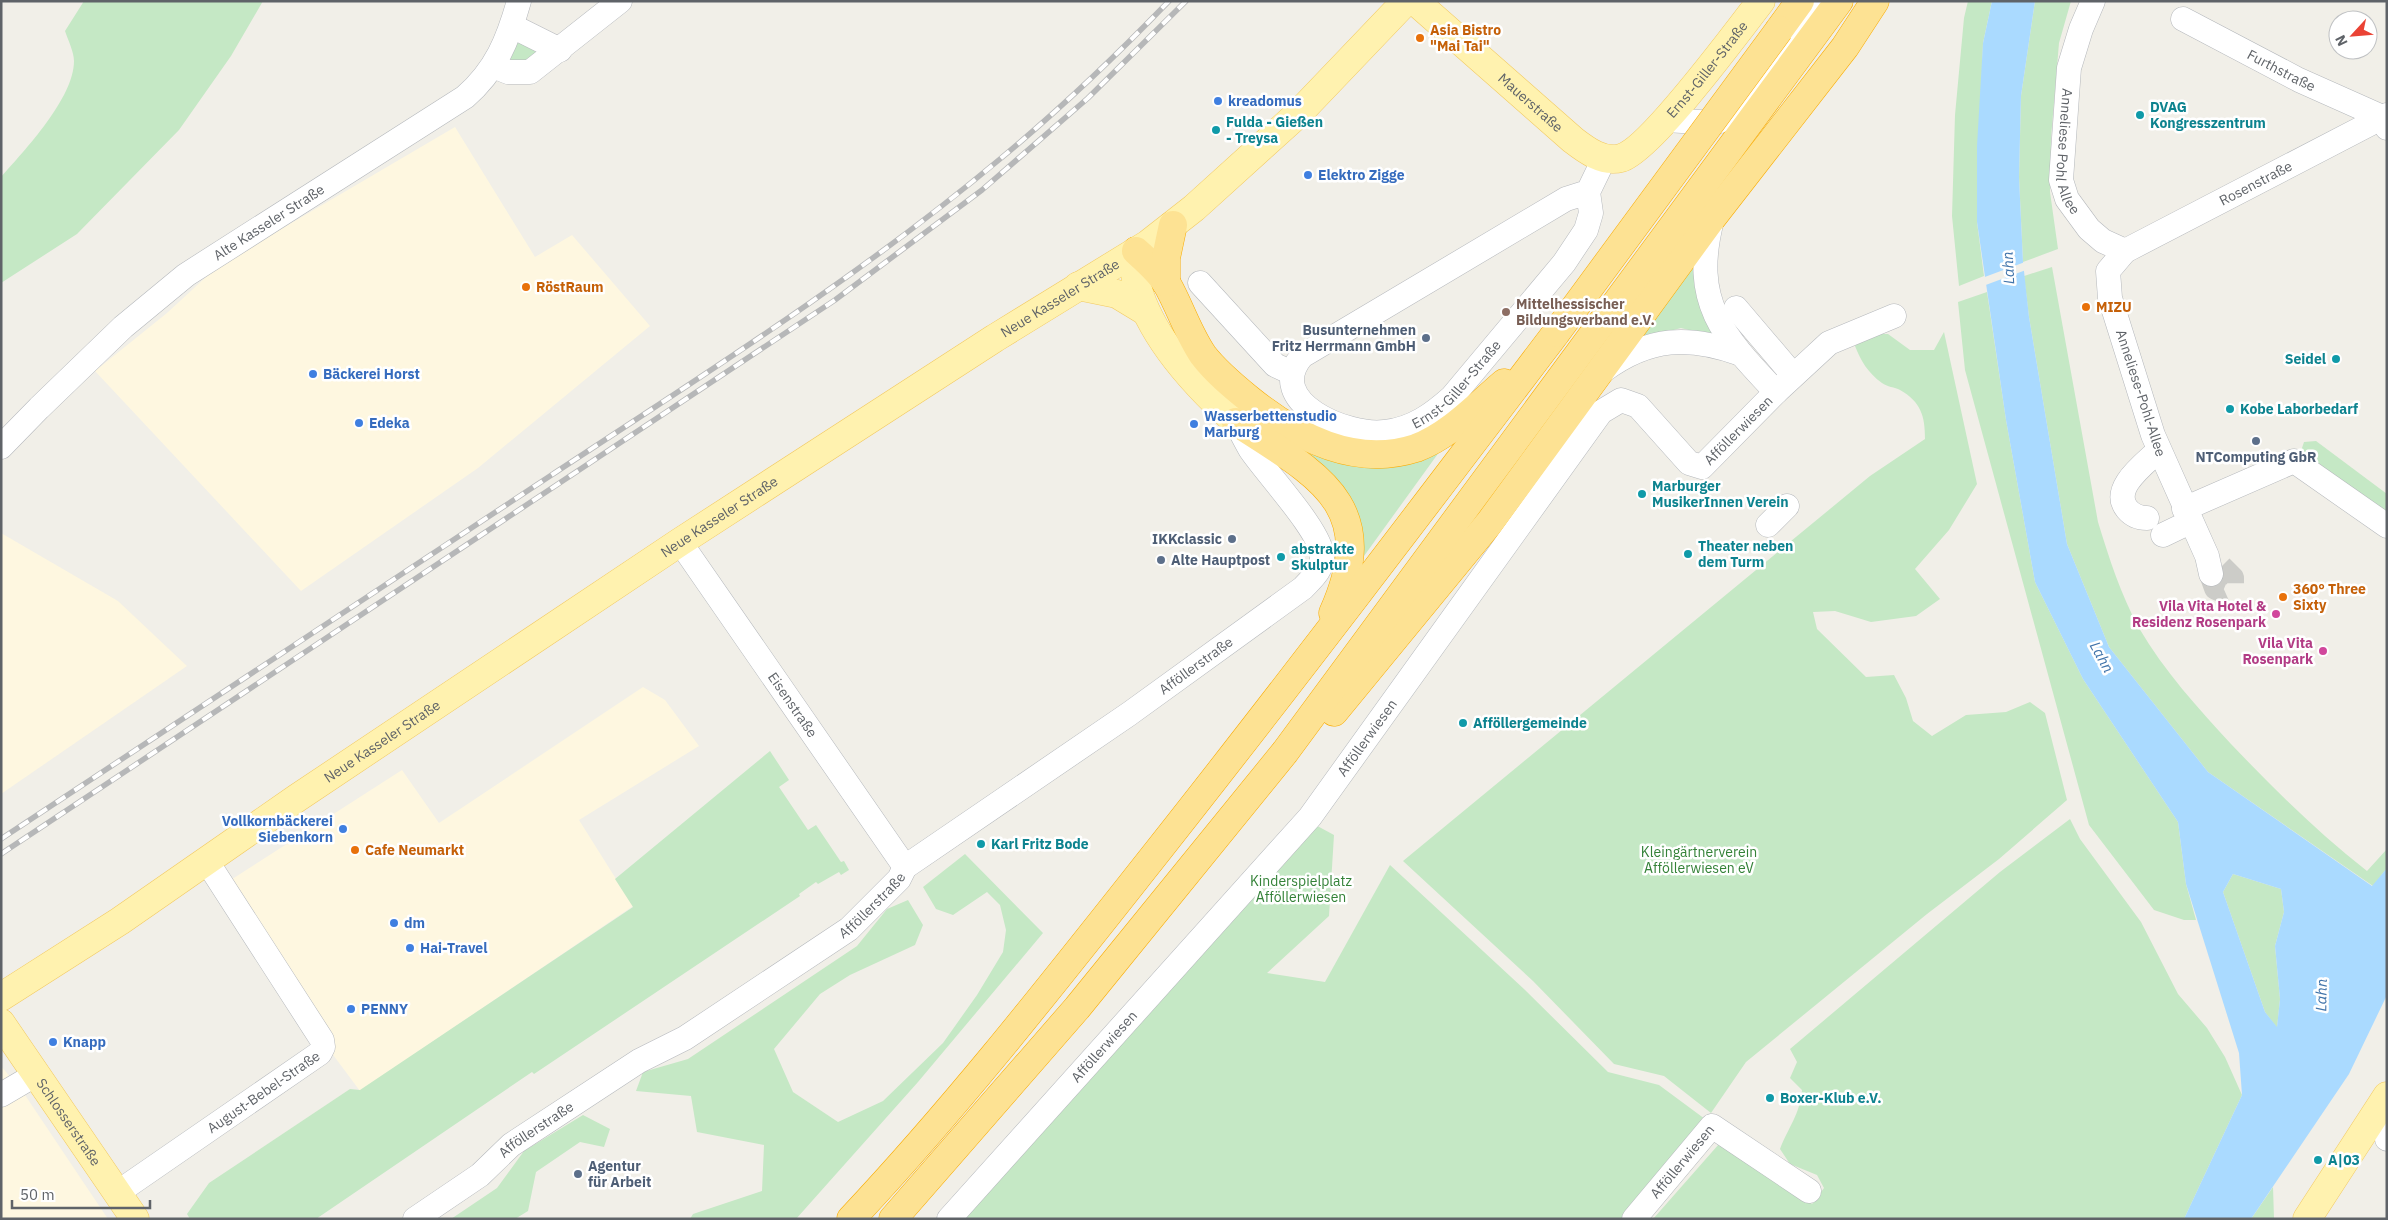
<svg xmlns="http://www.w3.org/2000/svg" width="2388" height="1220" viewBox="0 0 2388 1220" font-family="'IBM Plex Sans',sans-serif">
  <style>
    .commercial { fill: #fef7e0 }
    .green { fill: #c5e8c5 }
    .water { fill: #aadaff; fill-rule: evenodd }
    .pier { fill: #f1efe8 }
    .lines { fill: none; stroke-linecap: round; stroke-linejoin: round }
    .minor-tunnel { stroke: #ccccc8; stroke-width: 24; stroke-dasharray: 24 12; stroke-linecap: butt }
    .minor-casing { stroke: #b5b8bc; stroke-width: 25 }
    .major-casing { stroke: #f2c960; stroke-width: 29 }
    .highway-casing { stroke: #f9ab00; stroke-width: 29 }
    .minor { stroke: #fff; stroke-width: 24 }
    .major { stroke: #fff2af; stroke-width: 28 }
    .highway { stroke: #fde293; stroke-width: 28 }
    .rail-casing { stroke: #b6b7b8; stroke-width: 5.5 }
    .rail { stroke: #fff; stroke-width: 4; stroke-dasharray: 11; stroke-linecap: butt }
    .highway-bridge-casing { stroke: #f9ab00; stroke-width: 29; stroke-linecap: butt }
    .highway-bridge { stroke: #fde293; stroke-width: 28 }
    .food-dot { fill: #e8710a; stroke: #fff; stroke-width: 2 }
    .shop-dot { fill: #3f7fe0; stroke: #fff; stroke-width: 2 }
    .culture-dot { fill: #0f9aa8; stroke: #fff; stroke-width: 2 }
    .education-dot { fill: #8d6e63; stroke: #fff; stroke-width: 2 }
    .service-dot { fill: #5c6f8a; stroke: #fff; stroke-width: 2 }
    .hotel-dot { fill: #d1479c; stroke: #fff; stroke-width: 2 }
    .labels { text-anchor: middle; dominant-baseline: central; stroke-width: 5; stroke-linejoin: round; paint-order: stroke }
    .food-label { font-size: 14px; font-weight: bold; fill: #c56008; stroke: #fff; text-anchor: start }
    .street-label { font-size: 14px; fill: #5f6368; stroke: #fff }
    .shop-label { font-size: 14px; font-weight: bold; fill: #366cbe; stroke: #fff; text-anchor: start }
    .culture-label { font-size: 14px; font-weight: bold; fill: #0d838f; stroke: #fff; text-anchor: start }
    .education-label { font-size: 14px; font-weight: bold; fill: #785e54; stroke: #fff; text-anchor: start }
    .service-label { font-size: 14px; font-weight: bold; fill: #4e5e75; stroke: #fff; text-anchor: end }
    .hotel-label { font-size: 14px; font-weight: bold; fill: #b23c85; stroke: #fff; text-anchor: end }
    .park-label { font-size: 14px; fill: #348238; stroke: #fff }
    .water-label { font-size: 15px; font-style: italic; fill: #4174aa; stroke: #fff }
  </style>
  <rect width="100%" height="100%" fill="#f1efe8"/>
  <g class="commercial">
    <path d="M455,127l80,130 37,-22 78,91 -172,142 -177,123 -206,-220 72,-58 51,-47z"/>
    <path d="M1,533l117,68 69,65 -186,128z"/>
    <path d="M643,687l22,13 34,46 -120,74 54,86 -273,185 -38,-51 -99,-155 179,-115 37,53z"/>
    <path d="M1,1066l22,26 85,127h-107z"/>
  </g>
  <g class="green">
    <path d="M84,1h179l-32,55 -52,74 -102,104 -76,49v-106c24,-27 73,-79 73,-116 0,-9 -6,-21 -9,-30z"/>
    <path d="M1968,1h24l-9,42 -6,179 7,54 -25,10 -7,-70 3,-101 9,-97z"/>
    <path d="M2035,1h36l-12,42 -8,95 -1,54 8,57 -35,13 -4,-85 2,-81z"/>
    <path d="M522,42l12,5 3,5 -2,9 -23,2 -3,-8 8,-12z"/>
    <path d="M1694,264c-1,26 9,44 21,68l-3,4 -31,-8 -45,12z"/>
    <path d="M2052,267l46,255c11,36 23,73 41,106 25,43 59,80 92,116 43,45 87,89 136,127l20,-22v19l-14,18 -165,-114 -99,-125 -42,-103 -38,-227 -5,-41z"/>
    <path d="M1987,292l19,128 29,162 48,97 95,143 8,62 10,36h-12l-30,-10 -65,-85 -124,-455 -7,-68z"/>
    <path d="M1944,332l33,152 -28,46 -34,39 25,30 -24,17 -45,6 -36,-11 -22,1 4,17 49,48 28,-2 12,23 7,23 19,15 34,-21 40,-3 24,-10 15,11 22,87 -68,59 -72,55 -181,148 -35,51 -47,-37 -50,-12 -81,-83 -130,-120 467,-385 55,-37c0,-23 -4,-37 -25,-49 -5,-3 -13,-3 -18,-7 -14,-10 -21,-22 -27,-37l9,-12h24l22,16h24z"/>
    <path d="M1273,428l172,16 -81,112 -3,-2c0,-16 1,-34 -7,-49 -14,-26 -58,-57 -81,-77z"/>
    <path d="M2316,441l71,53v18l-86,-61 3,-9z"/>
    <path d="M770,751l19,29 -10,7 29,43 8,-5 25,37 3,-1 5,9 -8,5 -2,-3 -21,12 -2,-2 -17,12 1,2 -266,178 -2,-2 -216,147h-126l-3,-5 22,-31 141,-94 10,1 273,-183 -18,-28z"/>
    <path d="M2070,819l10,20 61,83 37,72 29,34 18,29 17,38 -58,124h-531l66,-75 15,5 78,55 12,-16 -7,-13 -27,-11 -10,-15c9,-23 20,-35 22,-59l-12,-12 7,-16 -7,-13 210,-177z"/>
    <path d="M1310,822l24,13 -5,81 -62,57 58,9 65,-117 134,124 84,83 51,13 50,37 -83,97h-668z"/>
    <path d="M965,854l78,79 -125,149 -122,137h-106l3,-5 69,-23 2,-46 -67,-13 -6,-36 -55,-5 7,-19 45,-13 169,-113 30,-37 21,-9 15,25 -8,20 -65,30 -30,19 -46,55 19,43 45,30 45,-21 60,-58 34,-48 26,-43 3,-22 -6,-25 -13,-13 -34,23 -17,-6 -13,-22z"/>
    <path d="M2233,874l48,15 3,23 -9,34 5,53 -3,29 -12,-16 -42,-120z"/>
    <path d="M583,1115l27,14 -6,18 -24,-5 -44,30 -8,39 -13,8h-64l46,-31 27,-37z"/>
    <path d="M2273,1187l1,32h-23z"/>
  </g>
  <path class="water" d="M1992,1h43l-14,95 -2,81 4,85 6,55 38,227 42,103 99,125 164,114 15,-18v127l-38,79 -98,145h-67l58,-124 -3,-42 -53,-169 -8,-62 -95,-143 -48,-97 -29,-162 -29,-198v-76l6,-103zM2233,874l48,15 3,23 -9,34 5,53 -3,28 -12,-15 -42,-120z"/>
  <path class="pier" d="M2025,262l1,8 -43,16 -1,-8z"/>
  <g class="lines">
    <path class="minor-tunnel" d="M2211,574l5,14 7,3 9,-4v-9l-11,-11"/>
    <defs>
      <g id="minor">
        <path id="s1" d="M2093,1l-12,28 -12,39 -8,112 6,19 22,30 14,12 22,10"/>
        <path id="s2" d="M2183,19l116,61 83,37 5,11"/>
        <path d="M512,26l48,24"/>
        <path d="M493,66l15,6h22l90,-71"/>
        <path d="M1666,120l49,3 13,-6 94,-116"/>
        <path id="s3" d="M1588,192l-22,7 -264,157c-39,46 46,81 83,76 28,-3 48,-18 67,-35l112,-134 22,-33 5,-17 -3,-21 16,-33"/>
        <path d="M1712,220c-21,82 10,115 64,172"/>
        <path d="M1200,283l75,82 17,8"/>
        <path d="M1736,308l57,67"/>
        <path d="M1604,370c45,-33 85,-35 137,-16"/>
        <path id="s4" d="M1,447l38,-39 84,-81 63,-52 279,-178c31,-27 43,-57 54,-96"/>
        <path d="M2184,509l110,-48 93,65"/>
        <path d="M2147,518c-8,0 -15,-3 -20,-9 -17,-21 19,-46 32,-59"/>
        <path d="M1768,525l19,-19"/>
        <path d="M2163,535l27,-13"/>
        <path id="s5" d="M680,542l225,325"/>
        <path id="s6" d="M2211,574l-4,-18 -54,-121 -43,-137 -2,-27 17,-20 262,-136"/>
        <path d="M1,1095l34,-20"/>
        <path d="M2383,1101l4,38"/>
        <path id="s7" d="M117,1193l203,-140 3,-6 -1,-7 -116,-180"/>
        <path id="s8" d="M415,1219l65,-44 31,-30 128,-84 46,-23 164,-109 50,-50 6,-12 224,-153 174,-126c8,-9 20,-18 19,-32 0,-24 -57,-84 -72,-107 -5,-9 -10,-18 -14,-27"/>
        <path id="s9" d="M949,1219l361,-402 291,-405 20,-12 17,6 51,57 13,4 74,-75 53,-49 65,-27"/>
        <path id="s10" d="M1634,1219l78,-93 97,65"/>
      </g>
      <g id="major">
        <path id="s11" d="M1415,1l158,139c13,10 30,23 48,18 29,-8 117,-127 140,-157"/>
        <path d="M1136,251c-1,12 -2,24 1,35 14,52 60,101 99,136"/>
        <path d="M1078,286l39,8 28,17"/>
        <path id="s12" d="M1,997l119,-76 177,-123 383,-256 315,-204 153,-94 46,-36 105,-95 107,-112"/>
        <path id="s13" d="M1,1023l134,196"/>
        <path d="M2307,1219l80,-123"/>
      </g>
      <g id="highway">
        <path d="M1779,30l21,-29"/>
        <path d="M1136,251c11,10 23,20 31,33 13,23 21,49 36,71 13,17 30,31 46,44 47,38 105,69 167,49 33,-12 61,-42 88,-65"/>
        <path d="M1166,283v-25l7,-33"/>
        <path d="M1236,422c81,53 146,82 97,191"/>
        <path d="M1334,712l156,-190 222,-304 133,-171 30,-46"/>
        <path d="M851,1219c109,-116 207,-242 306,-367 135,-171 267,-345 399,-519"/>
        <path d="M893,1219l184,-211 208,-256 554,-751"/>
      </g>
    </defs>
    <use href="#minor" class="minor-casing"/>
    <use href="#major" class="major-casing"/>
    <use href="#highway" class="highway-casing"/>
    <use href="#minor" class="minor"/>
    <use href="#major" class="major"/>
    <use href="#highway" class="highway"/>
    <defs>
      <g id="rail">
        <path d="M1,839c183,-121 366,-242 549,-363 153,-101 309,-199 450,-317 59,-49 115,-102 169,-158"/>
        <path d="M1,854l834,-554 147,-110 106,-92 98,-97"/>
      </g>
    </defs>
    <use href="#rail" class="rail-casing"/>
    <use href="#rail" class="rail"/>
    <defs>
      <path id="highway-bridge" d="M1556,333l223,-303"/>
    </defs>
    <use href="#highway-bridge" class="highway-bridge-casing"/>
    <use href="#highway-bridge" class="highway-bridge"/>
  </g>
  <g class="food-dot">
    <circle cx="1420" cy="38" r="5"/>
    <circle cx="526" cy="287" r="5"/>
    <circle cx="2086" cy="307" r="5"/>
    <circle cx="2283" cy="597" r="5"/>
    <circle cx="355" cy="850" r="5"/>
  </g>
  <g class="shop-dot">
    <circle cx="1218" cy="101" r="5"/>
    <circle cx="1308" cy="175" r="5"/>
    <circle cx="313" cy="374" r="5"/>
    <circle cx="359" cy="423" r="5"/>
    <circle cx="1194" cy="424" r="5"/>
    <circle cx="343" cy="829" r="5"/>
    <circle cx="394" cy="923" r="5"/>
    <circle cx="410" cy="948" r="5"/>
    <circle cx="351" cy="1009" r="5"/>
    <circle cx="53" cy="1042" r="5"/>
  </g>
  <g class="culture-dot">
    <circle cx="2140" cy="115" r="5"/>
    <circle cx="1216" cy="130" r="5"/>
    <circle cx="2336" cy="359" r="5"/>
    <circle cx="2230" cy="409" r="5"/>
    <circle cx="1642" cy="494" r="5"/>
    <circle cx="1688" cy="554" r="5"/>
    <circle cx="1281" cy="557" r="5"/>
    <circle cx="1463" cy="723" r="5"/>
    <circle cx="981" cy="844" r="5"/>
    <circle cx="1770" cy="1098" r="5"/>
    <circle cx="2318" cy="1160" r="5"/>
  </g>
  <circle class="education-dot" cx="1506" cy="312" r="5"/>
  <g class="service-dot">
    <circle cx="1426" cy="338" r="5"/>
    <circle cx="2256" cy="441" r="5"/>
    <circle cx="1232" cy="539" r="5"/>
    <circle cx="1161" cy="560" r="5"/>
    <circle cx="578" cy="1174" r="5"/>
  </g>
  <g class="hotel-dot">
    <circle cx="2276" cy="614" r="5"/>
    <circle cx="2323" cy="651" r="5"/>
  </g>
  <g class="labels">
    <g class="food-label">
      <text x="1430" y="30">Asia Bistro<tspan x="1430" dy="16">"Mai Tai"</tspan></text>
      <text x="536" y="287">RöstRaum</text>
      <text x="2096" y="307">MIZU</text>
      <text x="2293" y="589">360° Three<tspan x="2293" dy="16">Sixty</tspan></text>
      <text x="365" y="850">Cafe Neumarkt</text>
    </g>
    <g class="street-label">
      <text stroke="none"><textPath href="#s11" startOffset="388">Ernst-Giller-Straße</textPath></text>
      <text stroke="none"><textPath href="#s2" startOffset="111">Furthstraße</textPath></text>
      <text stroke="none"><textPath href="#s11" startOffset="154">Mauerstraße</textPath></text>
      <text stroke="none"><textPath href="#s1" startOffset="156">Anneliese Pohl Allee</textPath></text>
      <text stroke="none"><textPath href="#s6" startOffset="495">Rosenstraße</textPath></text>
      <text stroke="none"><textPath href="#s4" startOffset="351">Alte Kasseler Straße</textPath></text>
      <text stroke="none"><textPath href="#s12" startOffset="1269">Neue Kasseler Straße</textPath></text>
      <text stroke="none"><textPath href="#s3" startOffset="561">Ernst-Giller-Straße</textPath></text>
      <text transform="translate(2141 393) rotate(72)">Anneliese-Pohl-Allee</text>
      <text stroke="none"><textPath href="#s9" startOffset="1222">Afföllerwiesen</textPath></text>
      <text stroke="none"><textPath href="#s12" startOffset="864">Neue Kasseler Straße</textPath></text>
      <text stroke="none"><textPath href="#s8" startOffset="961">Afföllerstraße</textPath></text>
      <text stroke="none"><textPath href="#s5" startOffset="198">Eisenstraße</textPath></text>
      <text stroke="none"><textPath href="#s9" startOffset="638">Afföllerwiesen</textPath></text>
      <text stroke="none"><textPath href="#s12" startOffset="459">Neue Kasseler Straße</textPath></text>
      <text stroke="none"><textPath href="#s8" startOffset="556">Afföllerstraße</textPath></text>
      <text stroke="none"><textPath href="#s9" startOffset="232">Afföllerwiesen</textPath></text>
      <text stroke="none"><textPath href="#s7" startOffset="178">August-Bebel-Straße</textPath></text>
      <text stroke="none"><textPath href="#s13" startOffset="120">Schlosserstraße</textPath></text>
      <text stroke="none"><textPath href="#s8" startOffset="151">Afföllerstraße</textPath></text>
      <text stroke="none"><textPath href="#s10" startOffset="75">Afföllerwiesen</textPath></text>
    </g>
    <g class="shop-label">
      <text x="1228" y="101">kreadomus</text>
      <text x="1318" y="175">Elektro Zigge</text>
      <text x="323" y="374">Bäckerei Horst</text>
      <text x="1204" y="416">Wasserbettenstudio<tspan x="1204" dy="16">Marburg</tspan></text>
      <text x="369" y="423">Edeka</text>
      <text x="333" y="821" text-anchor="end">Vollkornbäckerei<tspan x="333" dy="16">Siebenkorn</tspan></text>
      <text x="404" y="923">dm</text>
      <text x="420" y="948">Hai-Travel</text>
      <text x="361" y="1009">PENNY</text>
      <text x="63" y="1042">Knapp</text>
    </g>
    <g class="culture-label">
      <text x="2150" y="107">DVAG<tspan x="2150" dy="16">Kongresszentrum</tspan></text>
      <text x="1226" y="122">Fulda - Gießen<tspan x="1226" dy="16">- Treysa</tspan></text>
      <text x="2326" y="359" text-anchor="end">Seidel</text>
      <text x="2240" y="409">Kobe Laborbedarf</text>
      <text x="1652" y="486">Marburger<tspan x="1652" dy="16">MusikerInnen Verein</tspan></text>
      <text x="1698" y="546">Theater neben<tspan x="1698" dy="16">dem Turm</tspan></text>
      <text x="1291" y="549">abstrakte<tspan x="1291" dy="16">Skulptur</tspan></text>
      <text x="1473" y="723">Afföllergemeinde</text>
      <text x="991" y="844">Karl Fritz Bode</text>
      <text x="1780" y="1098">Boxer-Klub e.V.</text>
      <text x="2328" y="1160">A|03</text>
    </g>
    <g class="education-label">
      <text x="1516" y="304">Mittelhessischer<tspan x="1516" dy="16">Bildungsverband e.V.</tspan></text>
    </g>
    <g class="service-label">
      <text x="1416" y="330">Busunternehmen<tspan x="1416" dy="16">Fritz Herrmann GmbH</tspan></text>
      <text x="2256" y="457" text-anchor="middle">NTComputing GbR</text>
      <text x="1222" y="539">IKKclassic</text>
      <text x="1171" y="560" text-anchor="start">Alte Hauptpost</text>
      <text x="588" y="1166" text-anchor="start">Agentur<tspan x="588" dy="16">für Arbeit</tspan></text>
    </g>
    <g class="hotel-label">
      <text x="2266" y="606">Vila Vita Hotel &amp;<tspan x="2266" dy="16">Residenz Rosenpark</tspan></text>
      <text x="2313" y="643">Vila Vita<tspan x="2313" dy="16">Rosenpark</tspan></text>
    </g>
    <g class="park-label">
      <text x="1699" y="852">Kleingärtnerverein<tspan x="1699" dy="16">Afföllerwiesen eV</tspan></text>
      <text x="1301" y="881">Kinderspielplatz<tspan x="1301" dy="16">Afföllerwiesen</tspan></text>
    </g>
    <g class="water-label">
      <text transform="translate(2008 268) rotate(-93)">Lahn</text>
      <text transform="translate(2102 657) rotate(61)">Lahn</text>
      <text transform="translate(2321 995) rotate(-89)">Lahn</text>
    </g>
  </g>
  <rect width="2388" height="1220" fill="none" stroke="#5f6368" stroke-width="5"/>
  <g transform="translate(2353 35) rotate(244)"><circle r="24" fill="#ffffff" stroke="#bfc1c3"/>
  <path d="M0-4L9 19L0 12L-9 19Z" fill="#ea4335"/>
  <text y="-8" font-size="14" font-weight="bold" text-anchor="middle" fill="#5f6368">N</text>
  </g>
  <path d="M12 1200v8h138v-8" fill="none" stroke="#5f6368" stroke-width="2.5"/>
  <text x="20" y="1200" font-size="15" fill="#5f6368" stroke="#ffffff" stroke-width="4" paint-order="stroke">50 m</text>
</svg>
